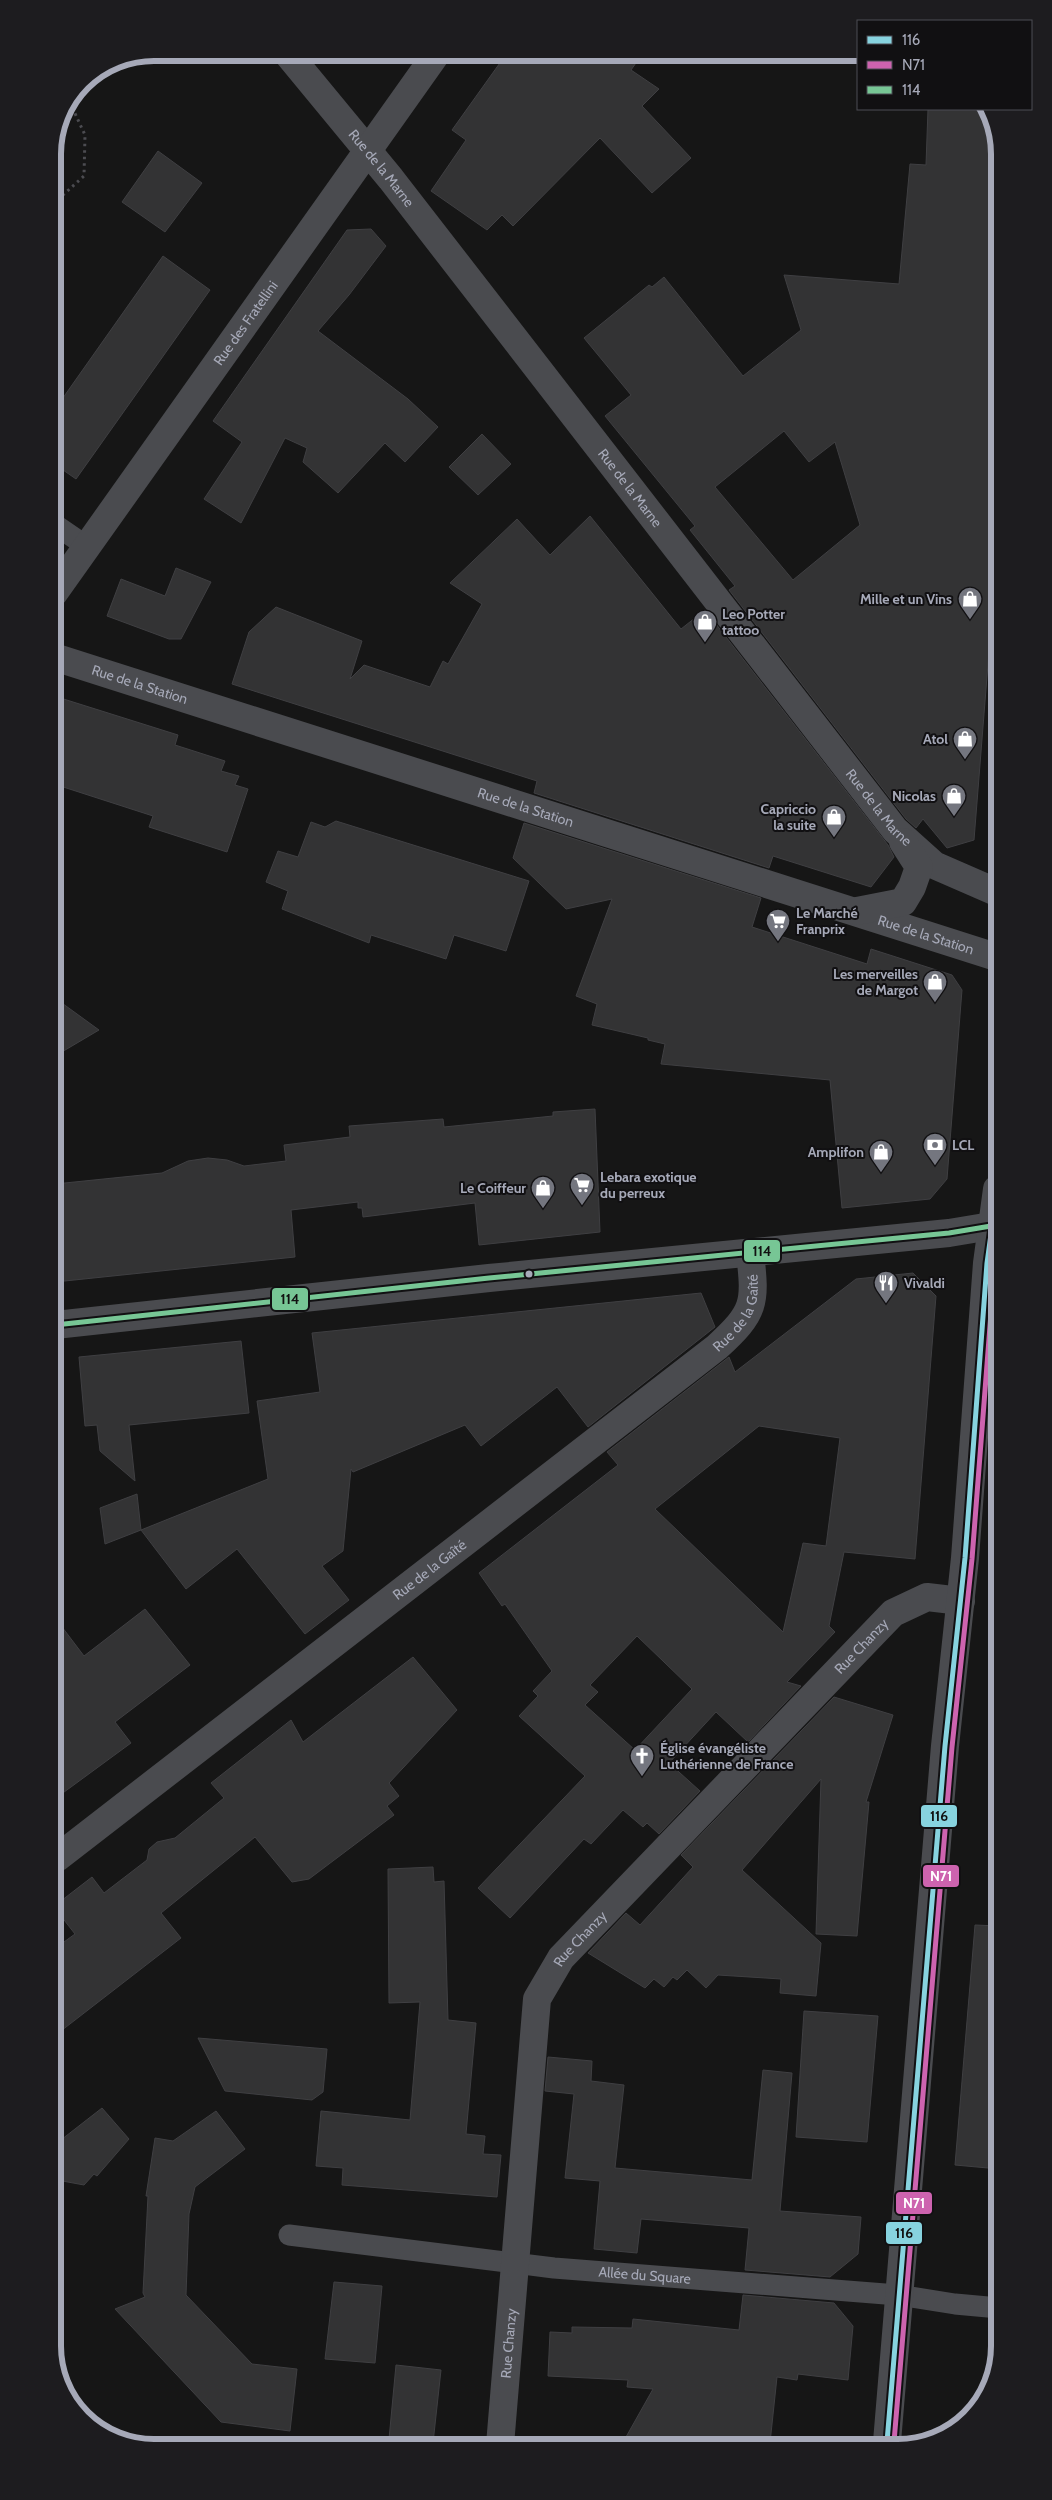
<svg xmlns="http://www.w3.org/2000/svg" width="1052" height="2500" viewBox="0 0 1052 2500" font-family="Cabin,sans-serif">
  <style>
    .building { fill: #333334; stroke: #3f3f42; fill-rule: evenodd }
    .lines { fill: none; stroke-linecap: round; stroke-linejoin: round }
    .path { stroke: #4c4c51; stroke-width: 3; stroke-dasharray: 2.5 4; stroke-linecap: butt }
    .service { stroke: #4a4b4f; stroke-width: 21 }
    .minor { stroke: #4a4b4f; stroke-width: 28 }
    .tertiary { stroke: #4a4b4f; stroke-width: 28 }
    .bus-1-casing { stroke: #111012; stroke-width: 9 }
    .bus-2-casing { stroke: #111012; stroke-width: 9 }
    .bus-3-casing { stroke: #111012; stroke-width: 9 }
    .bus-1 { stroke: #87d3df; stroke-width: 5 }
    .bus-2 { stroke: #cd63af; stroke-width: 5 }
    .bus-3 { stroke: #77c695; stroke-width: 5 }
    .bus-dot { fill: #a6a9b8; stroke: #111012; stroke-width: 2 }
    .labels { text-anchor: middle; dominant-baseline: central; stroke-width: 4; stroke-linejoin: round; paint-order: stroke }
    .street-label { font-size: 14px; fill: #a6a9b8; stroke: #111012 }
    .poi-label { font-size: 14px; font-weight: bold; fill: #a6a9b8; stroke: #111012; text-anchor: end }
    .rim { fill: none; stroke: #a6a9b8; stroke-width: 6 }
    .line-badge { stroke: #111012; stroke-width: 2 }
    .badge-label { font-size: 14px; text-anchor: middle; font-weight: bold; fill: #fff }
    .pale-badge-label { font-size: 14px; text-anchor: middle; font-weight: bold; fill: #111 }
  </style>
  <rect width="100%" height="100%" fill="#161616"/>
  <g class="building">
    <path d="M507,53h136l-12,17 28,19 -17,17 49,52 -39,35 -52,-55 -87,88 -11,-11 -15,15 -56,-39 35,-51 -14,-10z"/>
    <path d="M928,109h57l9,13 1,454 -21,264 -27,8 -24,-29 -7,9 -10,-9 -177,-229 6,-4 -45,-56 5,-4 -90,-110 26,-21 -47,-57 65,-53 3,2 12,-10 79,99 58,-46 -17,-55 115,9 11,-120 16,1zM784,431l25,31 26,-20 25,83 -67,55 -78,-93z"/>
    <path d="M158,151l44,32 -37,49 -43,-30z"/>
    <path d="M371,229l15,17 -37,49 -31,36 90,68 30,28 -33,35 -20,-19 -47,50 -35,-31 4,-14 -22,-10 -44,85 -37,-24 38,-57 -29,-21 134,-191z"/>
    <path d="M163,256l47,34 -134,189 -23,-16v-51z"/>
    <path d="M482,434l29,30 -33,31 -29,-28z"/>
    <path d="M590,516l91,113 24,-19 183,235 6,12 -23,30 -98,-31 -4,12 -235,-75 3,-12 -305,-97 17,-52 27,-25 86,34 -12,38 14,-14 66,22 13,-26 5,3 34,-60 -32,-21 67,-64 33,36z"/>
    <path d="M176,568l35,14 -30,57h-12l-62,-23 14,-37 44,17z"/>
    <path d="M54,696l124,39 -3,10 50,16 -4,10 18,5 -4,9 13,4 -21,63 -78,-25 4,-11 -99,-32z"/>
    <path d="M336,821l193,60 -23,70 -52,-16 -8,24 -75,-24 -2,8 -87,-34 6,-18 -22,-9 12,-31 20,6 13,-35 14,5z"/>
    <path d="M524,823l237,75 -9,29 115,37 4,-15 81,26 10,15 -15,189 -17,20 -88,9 -12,-128 -169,-16 4,-20 -17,-4v-2l-56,-13 5,-21 -21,-8 36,-97 -46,10 -53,-51z"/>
    <path d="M55,998l44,32 -44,26z"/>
    <path d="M595,1109l5,123 -121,13 -4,-42 -112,14 -1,-9h-4v-6l-67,8 4,47 -240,25v-98l107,-11 26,-12 20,-3 19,2 17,6 42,-5 -2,-16 66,-8 -1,-11 94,-7 1,8 109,-11v-4z"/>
    <path d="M913,1273l23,23 -21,263 -71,-7 -15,74 6,6 -48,50 14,4 -53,56 -32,-30 -47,51 31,28 -41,43 -12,-11 -4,4 -20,-17 -32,34 -7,-5 -74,79 -32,-30 107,-112 -66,-60 19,-20 -5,-5 19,-20 -47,-67 -3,2 -23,-33 139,-108 -11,-13 122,-95 6,15 121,-93zM759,1426l81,12 -14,108 -23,-3 -20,89 -128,-123zM637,1636l55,53 -57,61 -50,-45 13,-13 -8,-7z"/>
    <path d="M701,1293l14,34 -127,100 -31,-40 -76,59 -16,-21 -112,47 -2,-3 -8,82 -21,15 27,34 -44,34 -68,-85 -51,40 -45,-59 127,-51 -11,-78 63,-9 -8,-59z"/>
    <path d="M241,1341l8,72 -120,12 6,56 -35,-30 -3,-26 -12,1 -6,-69z"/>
    <path d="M137,1494l4,36 -36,14 -5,-36z"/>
    <path d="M145,1609l45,56 -75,57 16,21 -75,55v-179l28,37z"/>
    <path d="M413,1657l44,53 -68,73 10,13 -12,10 7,9 -85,64 -17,3 -37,-45 -94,76 20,25 -124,96v-87l18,-13 -18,-23v-7l35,-27 12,16 43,-33 2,-11 8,-7 18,-4 49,-40 -13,-15 80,-63 12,22z"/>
    <path d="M834,1697l59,18 -27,87h3l-12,134 -41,-2 5,-155 -79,91 79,73 -5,53 -36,-3 1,-14 -63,-4 -12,13 -19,-18 -10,10 -4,-3 -9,10 -10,-8 -9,9 -57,-35 38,-40 14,12 53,-58 -12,-12z"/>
    <path d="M433,1867l1,15 10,-1 4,139 28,3 -10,111 19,2 -2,18 18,1 -4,42 -155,-12 1,-17 -27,-2 5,-55 89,9 10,-118 -31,1 -1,-134z"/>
    <path d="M975,1925l23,1 1,243 -44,-4z"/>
    <path d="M804,2011l74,5 -11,126 -71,-5z"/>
    <path d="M198,2038l129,11 -4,43 -11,8 -87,-9z"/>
    <path d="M548,2057l44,4 -1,20 33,4 -9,83 137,12 11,-110 29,3 -12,138 81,6 -3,37 -28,23 -85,-7 4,-42 -108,-9 -4,34 -43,-4 6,-68 -35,-3 9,-84 -29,-3z"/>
    <path d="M102,2108l27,31 -32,37 -3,-2 -10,11 -27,-5v-37z"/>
    <path d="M216,2111l29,38 -50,38 -6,27 -3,81 66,69 45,5 -7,62 -69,-9 -106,-113 30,-12 -2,-4 5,-97h-2l9,-58 18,3z"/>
    <path d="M334,2282l48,4 -7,77 -50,-4z"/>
    <path d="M743,2295l91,8 19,23 -5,54 -50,-6 -1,6 -20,-3 -7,66 -79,1 -65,-7 27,-48 -26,-2 1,-7 -80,-4 2,-44 22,1v-6l60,1 1,-9 106,11z"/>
    <path d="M396,2365l45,5 -8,73 -44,-4z"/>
  </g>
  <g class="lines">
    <path class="path" d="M53,204l31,-28 1,-41 -13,-28 -4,-3"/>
    <g class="service">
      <path d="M54,524l32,22"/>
      <path id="s1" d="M289,2235l265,33 344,27 57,9 44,4"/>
    </g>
    <g class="minor">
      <path id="s2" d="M287,53l104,126 504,651 39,35 62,27"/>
      <path id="s3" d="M54,593l383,-540"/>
      <path id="s4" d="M54,657l942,300"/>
      <path d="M857,911l46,-9 9,-15 7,-20 -16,-25"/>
      <path id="s5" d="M57,1858l660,-511c38,-35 39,-43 33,-94"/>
      <path id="s6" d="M500,2445l37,-446 24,-41 332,-345 34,-16 34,4"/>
    </g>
    <g class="tertiary">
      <path d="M55,1325l434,-47 460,-45 48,-8"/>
      <path d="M887,2442l58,-696 20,-188 22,-295 10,-74"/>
    </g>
    <defs>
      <path id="bus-1" d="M887,2442l58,-696 20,-188 22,-295 10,-72"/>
      <path id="bus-2" d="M894,2442l58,-695 20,-188 25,-324"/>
      <path id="bus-3" d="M55,1325l434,-47 460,-45 48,-8"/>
    </defs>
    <use href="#bus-1" class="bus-1-casing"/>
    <use href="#bus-2" class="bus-2-casing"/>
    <use href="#bus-3" class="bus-3-casing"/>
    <use href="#bus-1" class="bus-1"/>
    <use href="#bus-2" class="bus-2"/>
    <use href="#bus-3" class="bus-3"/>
  </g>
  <defs>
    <symbol id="shop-pin" viewBox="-11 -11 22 30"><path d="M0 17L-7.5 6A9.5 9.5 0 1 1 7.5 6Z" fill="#74767f" stroke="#111012"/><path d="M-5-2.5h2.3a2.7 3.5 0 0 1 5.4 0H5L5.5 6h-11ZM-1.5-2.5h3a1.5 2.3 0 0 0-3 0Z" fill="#fff"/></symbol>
    <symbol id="supermarket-pin" viewBox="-11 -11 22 30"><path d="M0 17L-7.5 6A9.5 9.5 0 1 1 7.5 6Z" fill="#74767f" stroke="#111012"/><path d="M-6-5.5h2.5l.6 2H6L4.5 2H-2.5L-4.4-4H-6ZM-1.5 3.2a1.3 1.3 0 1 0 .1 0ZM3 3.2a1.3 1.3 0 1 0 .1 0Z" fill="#fff"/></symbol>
    <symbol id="bank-pin" viewBox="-11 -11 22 30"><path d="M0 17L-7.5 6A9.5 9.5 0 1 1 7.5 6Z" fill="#74767f" stroke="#111012"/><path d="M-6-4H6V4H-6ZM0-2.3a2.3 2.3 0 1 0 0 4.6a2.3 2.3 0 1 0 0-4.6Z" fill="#fff"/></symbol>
    <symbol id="restaurant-pin" viewBox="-11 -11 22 30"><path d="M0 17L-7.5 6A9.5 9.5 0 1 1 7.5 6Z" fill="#74767f" stroke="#111012"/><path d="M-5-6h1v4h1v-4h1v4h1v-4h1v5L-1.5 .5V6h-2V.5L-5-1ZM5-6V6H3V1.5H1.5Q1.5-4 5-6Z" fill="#fff"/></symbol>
    <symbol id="church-pin" viewBox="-11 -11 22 30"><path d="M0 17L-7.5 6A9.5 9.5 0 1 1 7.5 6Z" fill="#74767f" stroke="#111012"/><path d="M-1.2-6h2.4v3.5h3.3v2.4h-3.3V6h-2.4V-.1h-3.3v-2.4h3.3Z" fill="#fff"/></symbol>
  </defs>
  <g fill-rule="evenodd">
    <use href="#shop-pin" x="956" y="585" width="28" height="38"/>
    <use href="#shop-pin" x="691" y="608" width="28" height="38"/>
    <use href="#shop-pin" x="951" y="725" width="28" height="38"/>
    <use href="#shop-pin" x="940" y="782" width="28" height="38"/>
    <use href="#shop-pin" x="820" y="803" width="28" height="38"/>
    <use href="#supermarket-pin" x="764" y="907" width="28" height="38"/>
    <use href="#shop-pin" x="921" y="968" width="28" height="38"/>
    <use href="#bank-pin" x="921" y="1131" width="28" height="38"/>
    <use href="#shop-pin" x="867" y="1138" width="28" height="38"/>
    <use href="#supermarket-pin" x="568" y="1171" width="28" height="38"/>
    <use href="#shop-pin" x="529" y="1174" width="28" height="38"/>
    <use href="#restaurant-pin" x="872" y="1269" width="28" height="38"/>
    <use href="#church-pin" x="628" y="1742" width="28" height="38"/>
  </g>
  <circle class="bus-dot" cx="529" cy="1274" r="4.5"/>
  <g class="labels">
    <g class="street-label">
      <text stroke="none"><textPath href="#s2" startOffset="149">Rue de la Marne</textPath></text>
      <text stroke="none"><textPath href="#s3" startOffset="331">Rue des Fratellini</textPath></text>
      <text stroke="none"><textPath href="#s2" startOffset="554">Rue de la Marne</textPath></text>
      <text stroke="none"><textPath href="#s4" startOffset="90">Rue de la Station</textPath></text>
      <text stroke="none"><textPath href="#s2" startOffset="959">Rue de la Marne</textPath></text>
      <text stroke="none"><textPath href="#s4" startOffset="495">Rue de la Station</textPath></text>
      <text stroke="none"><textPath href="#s4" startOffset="915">Rue de la Station</textPath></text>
      <text stroke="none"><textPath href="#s5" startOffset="876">Rue de la Gaîté</textPath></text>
      <text stroke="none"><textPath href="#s5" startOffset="471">Rue de la Gaîté</textPath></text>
      <text stroke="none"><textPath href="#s6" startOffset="928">Rue Chanzy</textPath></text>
      <text stroke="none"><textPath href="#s6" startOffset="522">Rue Chanzy</textPath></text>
      <text stroke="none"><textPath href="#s1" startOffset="358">Allée du Square</textPath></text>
      <text stroke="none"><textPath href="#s6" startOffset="102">Rue Chanzy</textPath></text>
    </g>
    <g class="poi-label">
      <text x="952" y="599">Mille et un Vins</text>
      <text x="722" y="614" text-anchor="start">Leo Potter<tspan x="722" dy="16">tattoo</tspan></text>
      <text x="948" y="739">Atol</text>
      <text x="936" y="796">Nicolas</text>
      <text x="816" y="809">Capriccio<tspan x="816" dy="16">la suite</tspan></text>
      <text x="796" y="913" text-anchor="start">Le Marché<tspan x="796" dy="16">Franprix</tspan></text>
      <text x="918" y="974">Les merveilles<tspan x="918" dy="16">de Margot</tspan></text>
      <text x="952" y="1145" text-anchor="start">LCL</text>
      <text x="864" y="1152">Amplifon</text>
      <text x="600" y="1177" text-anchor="start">Lebara exotique<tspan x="600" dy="16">du perreux</tspan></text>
      <text x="526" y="1188">Le Coiffeur</text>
      <text x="904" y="1283" text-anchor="start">Vivaldi</text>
      <text x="660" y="1748" text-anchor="start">Église évangéliste<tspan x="660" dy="16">Luthérienne de France</tspan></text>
    </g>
  </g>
  <path d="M0 0H1052V2500H0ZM154 61H898A93 93 0 0 1 991 154V2346A93 93 0 0 1 898 2439H154A93 93 0 0 1 61 2346V154A93 93 0 0 1 154 61Z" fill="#1d1c1f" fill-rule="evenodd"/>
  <path class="rim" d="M154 61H898A93 93 0 0 1 991 154V2346A93 93 0 0 1 898 2439H154A93 93 0 0 1 61 2346V154A93 93 0 0 1 154 61Z"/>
  <g class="line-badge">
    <rect x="743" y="1239" width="38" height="24" rx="5" fill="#77c695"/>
    <rect x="271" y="1287" width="38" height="24" rx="5" fill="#77c695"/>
    <rect x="920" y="1804" width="38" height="24" rx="5" fill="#87d3df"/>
    <rect x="922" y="1864" width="38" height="24" rx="5" fill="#cd63af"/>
    <rect x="895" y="2191" width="38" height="24" rx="5" fill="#cd63af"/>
    <rect x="885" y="2221" width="38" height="24" rx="5" fill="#87d3df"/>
  </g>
  <g class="badge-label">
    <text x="941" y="1881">N71</text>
    <text x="914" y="2208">N71</text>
  </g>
  <g class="pale-badge-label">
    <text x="762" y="1256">114</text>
    <text x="290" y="1304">114</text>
    <text x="939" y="1821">116</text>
    <text x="904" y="2238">116</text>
  </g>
  <rect x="857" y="20" width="175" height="90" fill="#111012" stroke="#4d4d54"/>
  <rect x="867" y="36" width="25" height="8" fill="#87d3df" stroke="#4d4d54"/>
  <text x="902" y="45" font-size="15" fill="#a6a9b8">116</text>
  <rect x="867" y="61" width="25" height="8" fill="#cd63af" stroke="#4d4d54"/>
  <text x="902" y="70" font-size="15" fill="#a6a9b8">N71</text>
  <rect x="867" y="86" width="25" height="8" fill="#77c695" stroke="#4d4d54"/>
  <text x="902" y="95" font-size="15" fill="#a6a9b8">114</text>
</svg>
